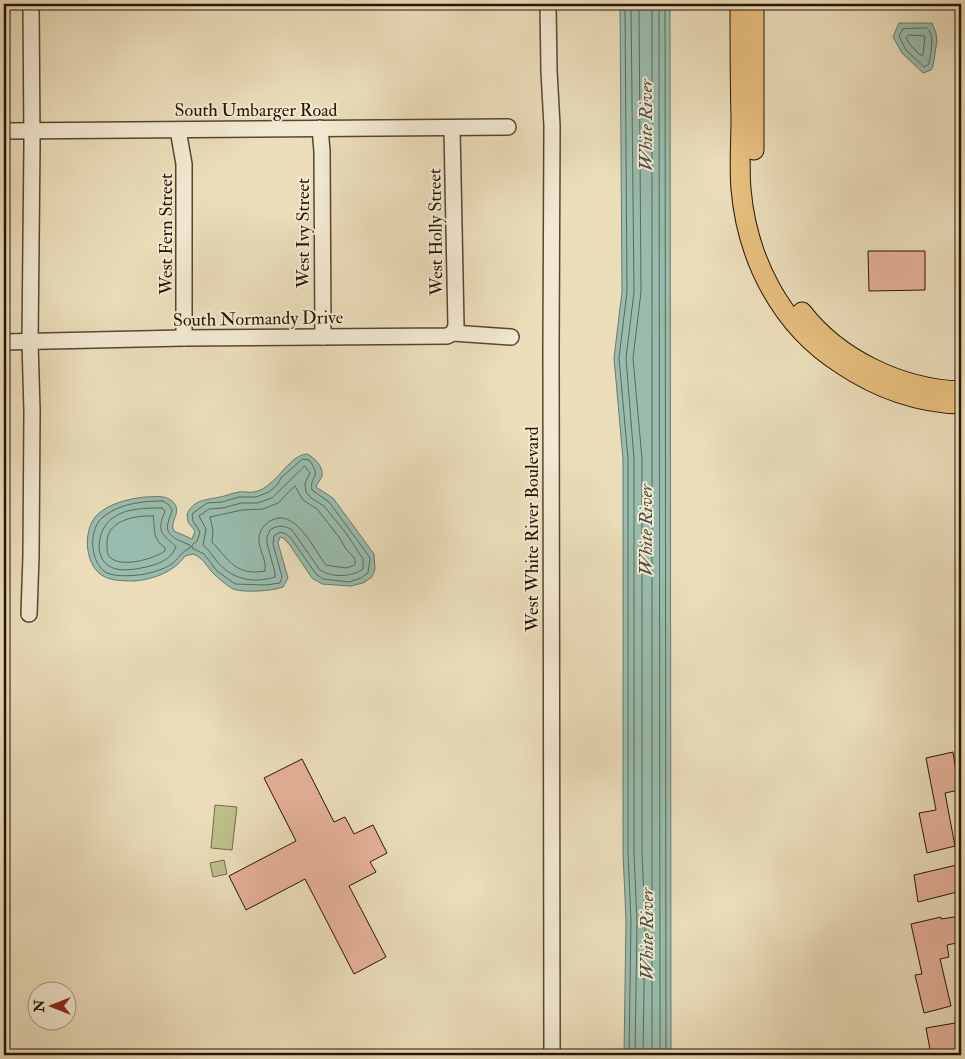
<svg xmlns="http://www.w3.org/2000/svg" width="965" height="1059" viewBox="0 0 965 1059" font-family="'IM FELL Double Pica',serif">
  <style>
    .green { fill: #bebf8b; stroke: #726a48 }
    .water { fill: #98bcad; stroke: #6a7969 }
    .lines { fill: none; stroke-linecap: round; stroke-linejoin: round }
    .shore { stroke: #5f6858; stroke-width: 1 }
    .building { fill: #e5b199; stroke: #261404 }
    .minor-casing { stroke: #574632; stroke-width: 18 }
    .major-casing { stroke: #261404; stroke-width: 21 }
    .minor { stroke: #f2e9d2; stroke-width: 15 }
    .major { stroke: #e6be7d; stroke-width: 19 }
    .labels { text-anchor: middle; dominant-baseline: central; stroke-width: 4; stroke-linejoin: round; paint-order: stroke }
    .street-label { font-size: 18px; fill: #261404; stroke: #f2e9d2 }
    .water-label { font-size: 19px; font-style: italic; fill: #4e4f3f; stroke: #f2e9d2 }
  </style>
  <rect width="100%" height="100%" fill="#ebddba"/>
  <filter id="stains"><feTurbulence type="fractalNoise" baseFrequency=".004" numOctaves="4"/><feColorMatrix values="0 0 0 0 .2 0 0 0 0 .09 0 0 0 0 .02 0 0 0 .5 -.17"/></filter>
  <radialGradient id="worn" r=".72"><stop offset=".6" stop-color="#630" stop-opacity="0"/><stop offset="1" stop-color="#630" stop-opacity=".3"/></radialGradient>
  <g class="green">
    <path d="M215,805l22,2 -5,43 -21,-2z"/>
    <path d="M224,860l3,14 -14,3 -3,-14z"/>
  </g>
  <g class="water">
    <path d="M620,4h50l1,1051h-47l2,-134 -3,-68v-394l-9,-101 8,-66z"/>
    <path d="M899,23h33l4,10 1,8 -4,25 -2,4 -8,3 -21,-20 -9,-16z"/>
    <path d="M307,454c7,3 17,13 15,22 -1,3 -5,8 -6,11l17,11 41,56 1,15 -3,8 -9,6 -12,3 -29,-2 -10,-6 -23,-34 -6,-6 -3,-1 -2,6 10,35 -5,9c-9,4 -40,6 -50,2 -4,-2 -14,-10 -18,-14 -8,-7 -11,-17 -22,-21l-8,2c-11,16 -31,23 -50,25 -8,0 -22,0 -30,-4 -20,-9 -23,-45 -9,-61 13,-13 32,-17 49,-19 11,0 21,-3 29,6 8,10 -5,18 0,28l18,8 3,-8 -7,-9 -1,-8c7,-15 20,-14 33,-17 6,-1 12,-4 19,-5 5,-1 10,1 15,0 22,-4 34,-37 53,-38z"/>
  </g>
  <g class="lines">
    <g class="shore">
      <path d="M625,4l2,288 -8,66 9,101v394l3,68 -2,134"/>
      <path d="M631,4l3,288 -8,66 8,101v394l3,68 -2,134"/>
      <path d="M639,4l2,288 -8,66 9,101v393l3,69 -2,134"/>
      <path d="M652,4v1051"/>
      <path d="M659,4l1,1051"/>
      <path d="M665,4l1,1051"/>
      <path d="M927,28c9,8 3,25 2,36l-5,3 -18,-17 -7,-14 4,-7z"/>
      <path d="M909,35l16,1 -2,19h-3l-9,-9 -5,-8z"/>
      <path d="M303,459l6,1c14,19 0,15 3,30l17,12 37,50 4,6 -2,15 -7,5 -12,4 -26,-3 -7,-5 -25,-36 -5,-4 -6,-2 -6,4 -1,8 9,33 -2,6 -14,2 -31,-1 -18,-13 -13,-17 -12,-6v-3l5,-4 3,-9 -7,-11 -1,-7 15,-11 15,-1 17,-5h17l13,-5 8,-7 4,-7z"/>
      <path d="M305,466l5,7 -5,10 1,9 5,6 13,8 22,27 17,26v10c-11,8 -31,9 -43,1l-28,-40c-7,-5 -15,-5 -22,0l-3,7v6l8,30v4c-24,7 -44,2 -59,-17 -5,-6 -7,-10 -13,-15l3,-16 -7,-13 10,-7 14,-1 18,-5h16l15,-5z"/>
      <path d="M295,486l8,14 14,9 22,28 7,12 9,10v6l-9,3 -20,-3c-12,-15 -31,-59 -56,-44 -6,4 -10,9 -11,16 -1,12 8,23 6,34 -29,5 -35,-10 -53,-29l1,-12 -3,-13 32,-7 21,-1 15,-6z"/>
      <path d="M163,501l6,4 3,5c-1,5 -3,8 -4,13 -4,13 12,18 22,22v3c-9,4 -10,9 -17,15 -8,6 -19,9 -28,11 -10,2 -29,3 -38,-1 -17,-9 -19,-43 -5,-55 16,-14 39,-17 61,-17z"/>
      <path d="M162,508l3,3c-9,22 -3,22 11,36 -5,11 -14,16 -26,19 -12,3 -31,7 -41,0 -17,-11 -10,-40 5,-49 13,-9 32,-9 48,-9z"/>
      <path d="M153,516c3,14 -2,21 12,32v3c-12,8 -40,16 -53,8 -5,-3 -5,-9 -5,-14 -2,-24 27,-30 46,-29z"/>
    </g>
  </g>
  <g class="building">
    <path d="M868,251h57v39l-56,1z"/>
    <path d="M953,752l6,38 -14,3 10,53 -28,7 -8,-40 17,-3 -10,-52z"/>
    <path d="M302,759l32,63 11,-5 9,17 19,-9 14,28 -17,9 6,10 -27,14 37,71 -32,17 -49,-95 -59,31 -17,-34 67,-35 -32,-63z"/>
    <path d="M961,864v27l-43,11 -4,-27z"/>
    <path d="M961,916v26l-14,3 2,12 -9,2 11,47 -27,7 -9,-38 7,-1 -11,-50 30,-7v2z"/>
    <path d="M961,1022v28l-30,5 -5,-27z"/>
  </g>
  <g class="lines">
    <defs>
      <g id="minor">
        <path d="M548,4l1,67 3,55 -1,223 1,706"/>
        <path d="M320,128l2,23 1,186"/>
        <path d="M452,129l4,197 -3,7"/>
        <path d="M178,130l6,34v174"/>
        <path d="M4,131l504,-4"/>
        <path d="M4,342l180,-4 263,-2 6,-3 58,4"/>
        <path d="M29,614l2,-58 1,-145 -2,-69 2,-199 -1,-139"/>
      </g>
      <g id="major">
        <path d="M740,4c0,38 0,76 1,113 0,24 -2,49 0,72 6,70 40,137 100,175 36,24 77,39 120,40"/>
        <path d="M754,4v146"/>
        <path d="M802,312c36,47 99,77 158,79"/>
      </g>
    </defs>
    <use href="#minor" class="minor-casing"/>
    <use href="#major" class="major-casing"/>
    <use href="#minor" class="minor"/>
    <use href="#major" class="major"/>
  </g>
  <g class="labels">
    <g class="street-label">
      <text x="256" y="110">South Umbarger Road</text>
      <text transform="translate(436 232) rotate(-91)">West Holly Street</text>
      <text transform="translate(303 233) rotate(-90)">West Ivy Street</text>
      <text transform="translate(166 234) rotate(-90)">West Fern Street</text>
      <text transform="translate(258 319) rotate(-1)">South Normandy Drive</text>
      <text transform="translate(532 529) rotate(-90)">West White River Boulevard</text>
    </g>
    <g class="water-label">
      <text transform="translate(646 125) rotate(-90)">White River</text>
      <text transform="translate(646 530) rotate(-90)">White River</text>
      <text transform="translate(647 934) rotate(-90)">White River</text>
    </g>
  </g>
  <rect width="965" height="1059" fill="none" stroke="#ebddba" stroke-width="20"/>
  <rect x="5" y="5" width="955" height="1049" fill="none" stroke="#261404" stroke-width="2.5"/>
  <rect x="10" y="10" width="945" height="1039" fill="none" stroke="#261404"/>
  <g transform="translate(52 1006) rotate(270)"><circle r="24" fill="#f2e9d2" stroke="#a09480"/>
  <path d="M0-4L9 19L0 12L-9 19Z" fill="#8f2418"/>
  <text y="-8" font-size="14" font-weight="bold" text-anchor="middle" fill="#261404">N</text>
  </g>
  <rect width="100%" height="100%" filter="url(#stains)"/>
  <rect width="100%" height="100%" fill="url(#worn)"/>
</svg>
